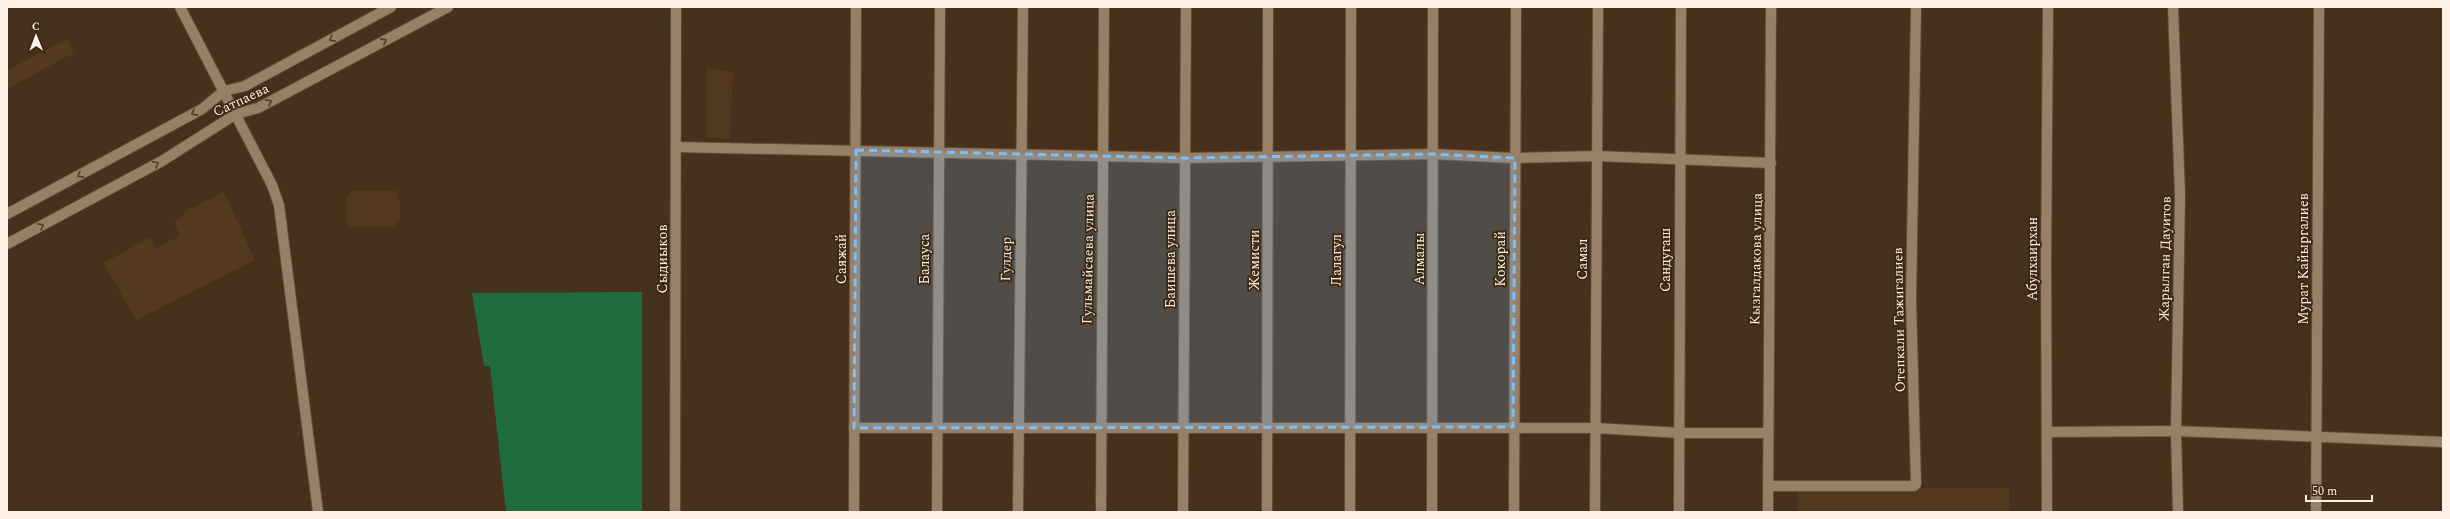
<svg xmlns="http://www.w3.org/2000/svg" width="2450" height="519" viewBox="0 0 2450 519" font-family="Spectral,serif">
  <style>
    .built { fill: #53391e }
    .pitch { fill: #1f6c3f }
    .lines { fill: none; stroke-linecap: round; stroke-linejoin: round }
    .minor-casing { stroke: #5e4d3a; stroke-width: 12 }
    .minor { stroke: #988068; stroke-width: 10 }
    .oneway { stroke: #523d28 }
    .marked { fill: #7abff8; fill-opacity: 0.2; stroke: #7abff8; stroke-width: 3; stroke-dasharray: 8 5; stroke-linejoin: round }
    .labels { text-anchor: middle; dominant-baseline: central; stroke-width: 3.5; stroke-linejoin: round; paint-order: stroke }
    .street-label { font-size: 14px; fill: #fef0e3; stroke: #3b2712 }
  </style>
  <rect width="100%" height="100%" fill="#46311c"/>
  <g class="built">
    <path d="M67,39l7,14 -67,36v-19z"/>
    <path d="M707,68l26,4 -3,67 -23,-2z"/>
    <path d="M350,191h47v8h3v21h-4v7h-49v-31l3,-2z"/>
    <path d="M224,192l31,68 -119,60 -32,-57 46,-26 6,11 24,-12 -6,-14 10,-6 1,-5z"/>
    <rect x="1798" y="488" width="211" height="24"/>
  </g>
  <path class="pitch" d="M642,292v220h-136l-16,-146h-6l-12,-73z"/>
  <g class="lines">
    <defs>
      <g id="minor">
        <path d="M180,7l92,178 7,20 39,307"/>
        <path d="M2173,7l7,188 -4,236 2,81"/>
        <path d="M676,147l509,11 248,-4 82,4 82,-2 174,7"/>
        <path d="M7,214l195,-105 22,-18 21,-5 146,-79"/>
        <path d="M7,244l155,-83 74,-47 22,-6 190,-101"/>
        <path d="M854,428h741l86,5h87"/>
        <path d="M2047,432l129,-1 267,11"/>
        <path d="M1768,486h146l2,-2 -5,-184 5,-293"/>
        <path d="M675,512l1,-505"/>
        <path d="M854,512l2,-505"/>
        <path d="M937,512l3,-505"/>
        <path d="M1018,512l5,-505"/>
        <path d="M1101,512l3,-505"/>
        <path d="M1183,512l3,-505"/>
        <path d="M1267,512l1,-505"/>
        <path d="M1350,512l1,-505"/>
        <path d="M1432,512l1,-505"/>
        <path d="M1514,512l2,-505"/>
        <path d="M1595,512l3,-505"/>
        <path d="M1679,512l2,-505"/>
        <path d="M1768,512l3,-505"/>
        <path d="M2047,512l-1,-250 2,-255"/>
        <path d="M2316,512l3,-505"/>
      </g>
    </defs>
    <use href="#minor" class="minor-casing"/>
    <use href="#minor" class="minor"/>
  </g>
  <defs><path id="oneway-chevron" d="M-2-3.5L2.5 0L-2 3.5" fill="none" stroke-width="1.6" stroke-linecap="round" stroke-linejoin="round"/></defs>
  <g class="oneway">
    <use href="#oneway-chevron" transform="translate(332 39) rotate(152)"/>
    <use href="#oneway-chevron" transform="translate(384 41) rotate(-28)"/>
    <use href="#oneway-chevron" transform="translate(269 102) rotate(-28)"/>
    <use href="#oneway-chevron" transform="translate(194 113) rotate(152)"/>
    <use href="#oneway-chevron" transform="translate(156 164) rotate(-29)"/>
    <use href="#oneway-chevron" transform="translate(80 175) rotate(152)"/>
    <use href="#oneway-chevron" transform="translate(41 226) rotate(-28)"/>
  </g>
  <path class="marked" d="M856,150l329,8 248,-4 82,4 -2,269 -659,1z"/>
  <g class="labels">
    <g class="street-label">
      <text transform="translate(241 100) rotate(-25)">Сатпаева</text>
      <text transform="translate(662 259) rotate(-90)">Сыдиыков</text>
      <text transform="translate(841 259) rotate(-90)">Саяжай</text>
      <text transform="translate(924 259) rotate(-90)">Балауса</text>
      <text transform="translate(1006 259) rotate(-89)">Гулдер</text>
      <text transform="translate(1088 259) rotate(-89)">Гульмайсаева улица</text>
      <text transform="translate(1170 259) rotate(-90)">Баишева улица</text>
      <text transform="translate(1419 259) rotate(-90)">Алмалы</text>
      <text transform="translate(1500 259) rotate(-90)">Кокорай</text>
      <text transform="translate(1582 259) rotate(-90)">Самал</text>
      <text transform="translate(1756 259) rotate(-89)">Кызгалдакова улица</text>
      <text transform="translate(2032 259) rotate(-90)">Абулхаирхан</text>
      <text transform="translate(2165 259) rotate(-89)">Жарылган Дауитов</text>
      <text transform="translate(2303 259) rotate(-90)">Мурат Кайыргалиев</text>
      <text transform="translate(1254 260) rotate(-90)">Жемисти</text>
      <text transform="translate(1336 260) rotate(-90)">Лалагул</text>
      <text transform="translate(1665 260) rotate(-90)">Сандугаш</text>
      <text transform="translate(1899 320) rotate(-91)">Отепкали Тажигалиев</text>
    </g>
  </g>
  <rect width="2450" height="519" fill="none" stroke="#fef0e3" stroke-width="16"/>
  <g transform="translate(36 36) rotate(359)" stroke="#3b2712" stroke-width="3" paint-order="stroke">
  <path d="M0-3L7 15L0 10L-7 15Z" fill="#fef0e3"/>
  <text y="-6" font-size="11" font-weight="bold" text-anchor="middle" fill="#fef0e3">С</text>
  </g>
  <path d="M2306 495v6h66v-6" fill="none" stroke="#fef0e3" stroke-width="2"/>
  <text x="2312" y="495" font-size="12" fill="#fef0e3" stroke="#3b2712" stroke-width="3" paint-order="stroke">50 m</text>
</svg>
